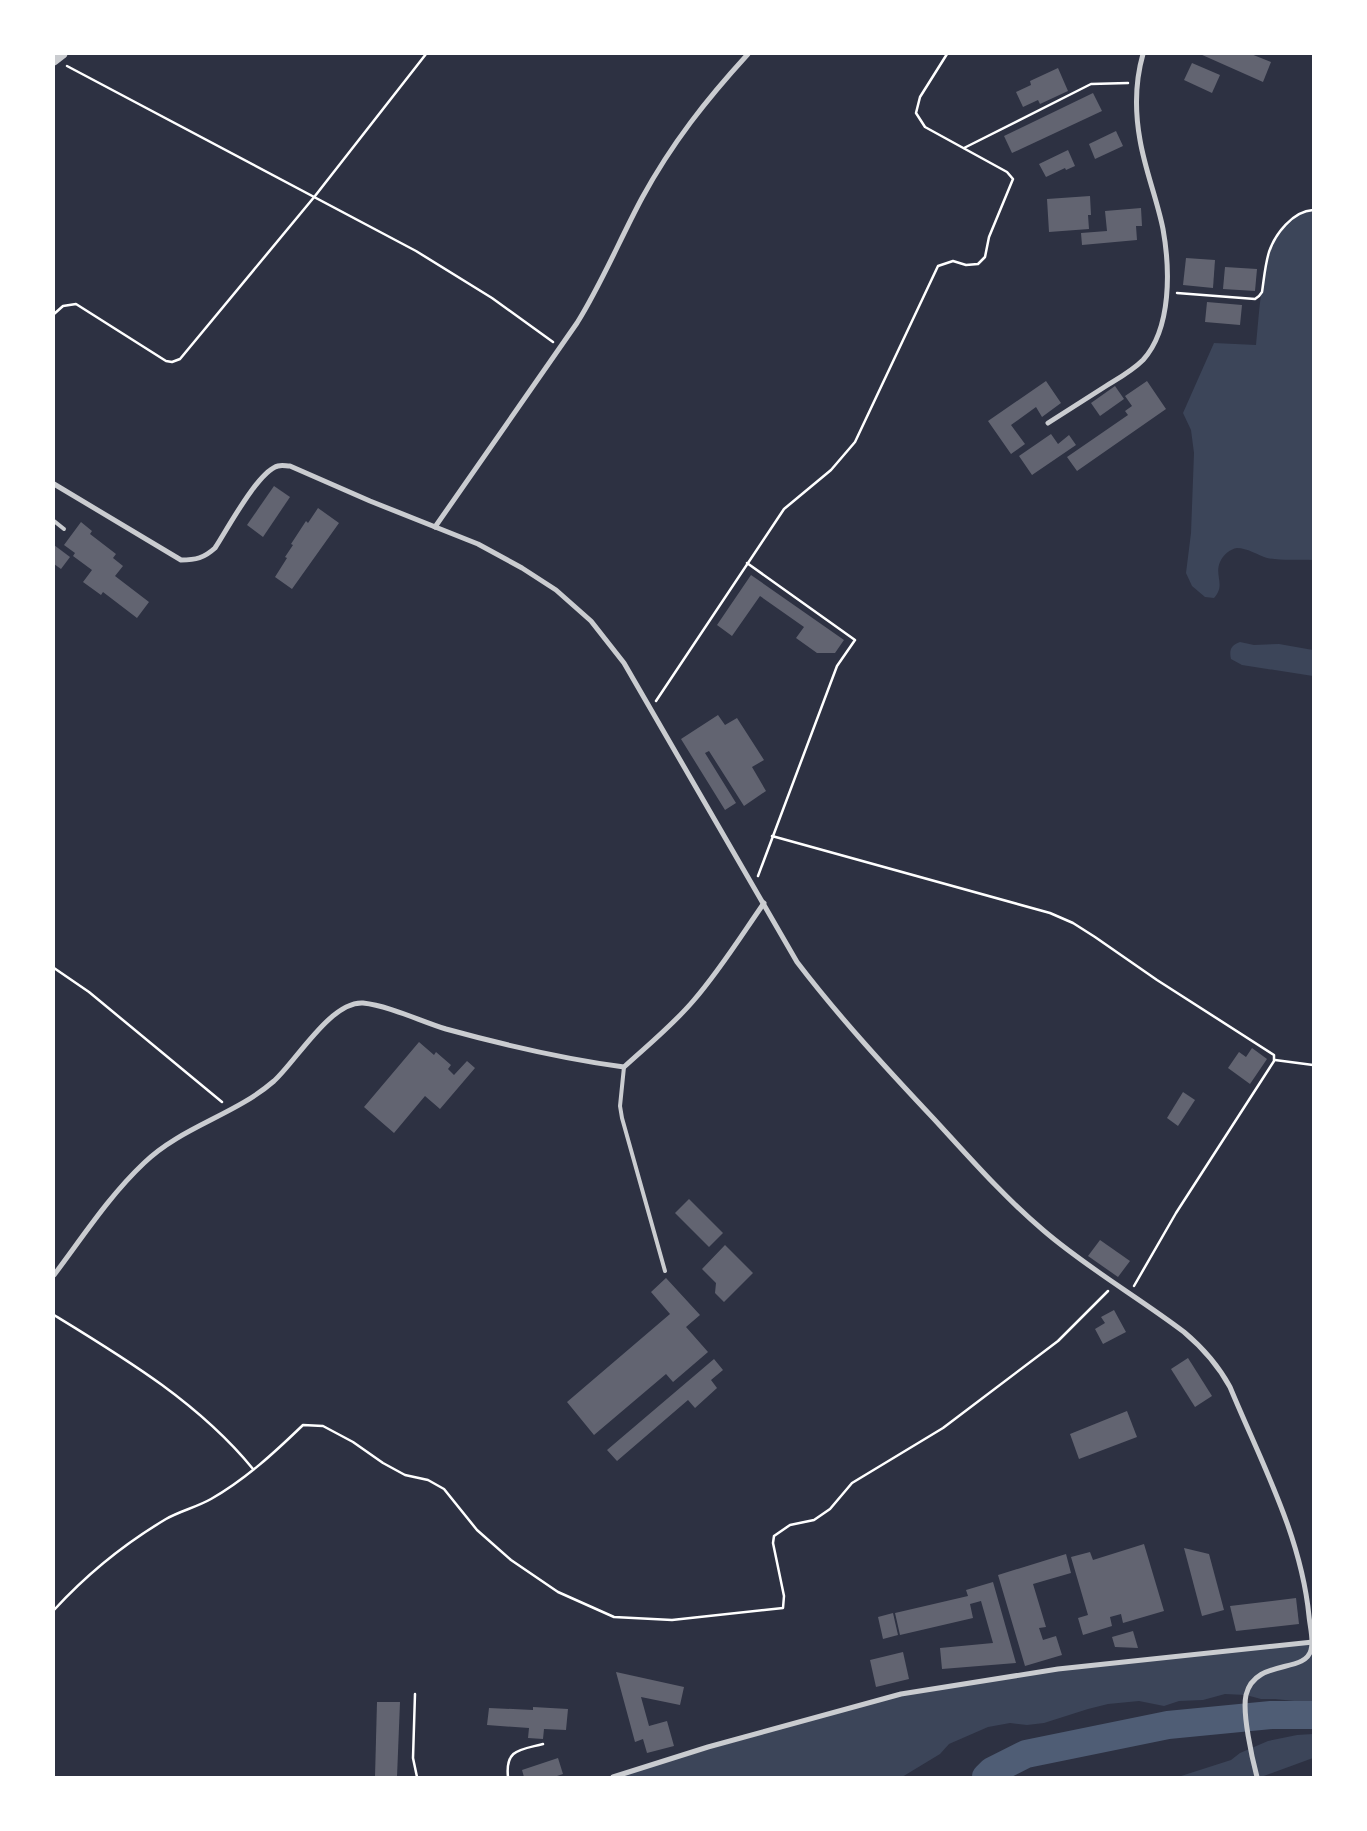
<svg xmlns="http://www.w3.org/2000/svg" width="1367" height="1831" viewBox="0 0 1367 1831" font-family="'Source Sans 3',sans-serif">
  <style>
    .green { fill: #3c4559 }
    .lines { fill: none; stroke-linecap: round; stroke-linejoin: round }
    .river { stroke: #4f5d75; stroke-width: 28 }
    .building { fill: #626471 }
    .path { stroke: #fff; stroke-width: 2.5 }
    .service { stroke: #caccd0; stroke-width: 4 }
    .minor { stroke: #caccd0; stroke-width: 5 }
    .tertiary { stroke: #caccd0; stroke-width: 9 }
  </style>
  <rect width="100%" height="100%" fill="#2d3142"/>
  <g class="green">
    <path d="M1313,210v350c-14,-1 -32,1 -46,-2 -9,-3 -20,-10 -30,-10 -7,1 -14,7 -17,14 -6,14 6,23 -6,36l-9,-1 -13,-11 -6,-13 5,-40 3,-80 -3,-23 -8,-17 31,-70 42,2c4,-36 5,-108 39,-129 5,-3 13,-4 18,-6z"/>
    <path d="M1240,642l14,3 25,-1 34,6v26l-71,-11 -11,-6c-2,-9 0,-14 9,-17z"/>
    <path d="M1313,1642v61l-38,-4h-14l-15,-4 -21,-1 -22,6 -24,1 -15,5 -25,-5 -31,3 -20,5 -44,14 -17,2 -17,-2 -22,4 -39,17 -9,10 -38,23h-289l288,-83 157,-25z"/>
    <path d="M1313,1734v24l-52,19h-83l53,-17 9,-7 28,-12 29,-6z"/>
  </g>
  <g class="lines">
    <path class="river" d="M986,1777l6,-6 34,-17 142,-29 103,-10h42"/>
  </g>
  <g class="building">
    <path d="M1200,54h51l20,8 -8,20z"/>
    <path d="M1192,63l28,12 -8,18 -28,-13z"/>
    <path d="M1058,68l10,23 -28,13 -2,-4 -15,7 -7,-15 15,-7 -1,-4z"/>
    <path d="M1093,93l9,18 -90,42 -8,-17z"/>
    <path d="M1116,131l7,15 -28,13 -6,-15z"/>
    <path d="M1068,150l7,16 -9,4 -1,-2 -19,9 -7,-13z"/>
    <path d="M1090,196l1,19h-3l1,14 -40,3 -2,-33z"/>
    <path d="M1141,208l1,18h-6l1,14 -55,5 -1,-12 26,-2 -2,-20z"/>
    <path d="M1186,258l29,2 -2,28 -30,-3z"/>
    <path d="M1225,267l32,2 -2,22 -32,-2z"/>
    <path d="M1207,302l35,3 -2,20 -35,-3z"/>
    <path d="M1046,381l15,22 -19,14 -6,-10 -25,18 14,19 -14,10 -23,-33z"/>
    <path d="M1147,381l19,28 -89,62 -10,-14 61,-42 -3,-4 7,-5 -7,-10z"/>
    <path d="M1115,386l9,13 -24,17 -9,-13z"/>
    <path d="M1051,434l7,10 11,-9 7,10 -44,30 -13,-19z"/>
    <path d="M274,486l16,11 -27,40 -16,-12z"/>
    <path d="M318,508l21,15 -47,66 -17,-12 12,-19 -2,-1 8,-12 -2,-1 15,-23 2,2z"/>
    <path d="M81,522l11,9 -2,3 26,20 -3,4 10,8 -8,10 34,26 -12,16 -34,-26 -2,3 -18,-13 9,-12 -19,-14 2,-3 -11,-8z"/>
    <path d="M54,545l16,12 -9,12 -7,-5z"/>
    <path d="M751,575l93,65 -9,13h-18l-21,-15 8,-11 -44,-31 -28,40 -15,-11z"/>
    <path d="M718,715l7,10 12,-7 27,42 -12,7 14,24 -22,15 -35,-55 -4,2 31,50 -11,7 -44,-71z"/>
    <path d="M419,1042l15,13 2,-3 15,13 -3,4 6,6 13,-14 8,7 -35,41 -15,-13 -31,37 -30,-26z"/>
    <path d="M1252,1048l15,11 -17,25 -22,-16 11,-16 7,5z"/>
    <path d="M1183,1092l12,8 -17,26 -11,-8z"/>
    <path d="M689,1199l34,34 -14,14 -34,-34z"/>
    <path d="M1100,1240l30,21 -12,16 -30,-21z"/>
    <path d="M725,1245l28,28 -29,29 -9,-9 1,-10 -14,-14z"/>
    <path d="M666,1278l34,37 -14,12 22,25 -35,30 -7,-8 -72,61 -27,-33 103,-88 -19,-22z"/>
    <path d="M1114,1310l12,22 -23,12 -8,-15 10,-6 -4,-6z"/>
    <path d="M1188,1358l24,38 -17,11 -24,-38z"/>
    <path d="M714,1359l9,11 -12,10 6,8 -22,20 -7,-8 -71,61 -10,-11z"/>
    <path d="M1127,1411l10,26 -58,22 -9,-25z"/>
    <path d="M1144,1544l20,67 -41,12 -2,-9 -11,3 2,9 -29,9 -5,-17 10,-3 -17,-58 19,-5 3,8z"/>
    <path d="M1184,1548l25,6 15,56 -22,6z"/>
    <path d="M1066,1554l5,19 -38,11 13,43 -7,1 4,12 13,-4 6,19 -37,11 -27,-91z"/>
    <path d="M993,1582l23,81 -74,6 -2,-21 53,-5 -12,-42 -11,3 3,14 -73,17 -5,-22 73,-17 -2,-6z"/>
    <path d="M1296,1598l3,26 -63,7 -6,-25z"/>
    <path d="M893,1613l5,22 -15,4 -5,-22z"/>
    <path d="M1133,1631l5,17 -23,-1 -3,-10z"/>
    <path d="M903,1652l6,27 -33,8 -6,-27z"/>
    <path d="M616,1672l68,15 -4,18 -39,-8 8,29 18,-5 7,25 -27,7 -4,-14 -8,3z"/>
    <path d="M377,1702h23l-3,75h-22z"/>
    <path d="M533,1707l35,2 -2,21 -22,-1 -1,10 -15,-1 1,-10 -42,-3 2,-17 44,2z"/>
    <path d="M558,1758l5,16 -9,3h-30l-2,-7z"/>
  </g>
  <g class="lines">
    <g class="path">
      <path d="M67,66l349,185 76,47 61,44"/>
      <path d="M964,148l127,-64 37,-1"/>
      <path d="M1177,293l78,6 4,-3 3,-4c2,-13 3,-27 7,-40 6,-18 24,-41 44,-42"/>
      <path d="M54,314l9,-8 13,-2 90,57 6,1 8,-3 135,-163 111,-142"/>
      <path d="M747,563l108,77 -18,26 -79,210"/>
      <path d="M656,701l128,-192 47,-39 24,-28 83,-176 15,-5 13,4 12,-1 7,-7 4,-20 24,-58 -6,-7 -82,-45 -9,-14 4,-16 27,-43"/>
      <path d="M772,836l278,77 23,10 22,14 62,43 117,75v6l-98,152 -42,73"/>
      <path d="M54,968l35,24 133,110"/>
      <path d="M1275,1060l38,5"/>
      <path d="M54,1315c72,44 145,88 199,154"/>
      <path d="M54,1610c33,-36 70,-66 112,-91 14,-8 31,-12 45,-20 35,-20 64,-47 92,-74l20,1 30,16 30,21 22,12 23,5 16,9 33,41 34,30 47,32 56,25 58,3 111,-12 1,-12 -11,-53 1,-7 16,-11 24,-5 16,-11 22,-26 91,-55 115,-87 50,-50"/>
      <path d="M415,1694l-2,64 4,19"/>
      <path d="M508,1777c-3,-28 12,-27 35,-33"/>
    </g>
    <g class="service">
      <path d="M54,521l10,8"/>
      <path d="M624,1067l-4,39 2,12 43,153"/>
    </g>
    <g class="minor">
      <path d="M1048,423c19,-12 39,-25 58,-37 13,-8 26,-15 37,-26 29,-32 27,-92 20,-131 -6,-30 -18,-59 -23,-89 -5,-28 -5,-58 3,-86"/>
      <path d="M54,484l127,76c15,0 23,-2 34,-12 12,-18 43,-77 63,-82 4,-1 8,0 12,0l80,35 108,43 44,24 34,22 35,31 33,42 173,299c42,55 89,106 137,157 35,38 69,77 109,111 44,38 95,67 141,102 19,16 34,33 46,55 31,75 71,148 79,229 1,11 5,24 2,34 -6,24 -56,8 -65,45 -4,18 6,63 11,82"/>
      <path d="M435,527l142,-204c25,-40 43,-84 65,-125 30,-55 64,-98 106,-144"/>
      <path d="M54,1275c28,-37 55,-79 90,-112 37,-36 91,-48 130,-82 23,-21 57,-80 89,-78 27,3 57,18 83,26 58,16 118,30 178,38 24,-22 49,-42 70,-67 26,-30 47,-64 70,-97"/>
      <path d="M613,1777l95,-30 193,-53 157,-25 255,-27"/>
    </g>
    <path class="tertiary" d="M54,61l9,-7"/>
  </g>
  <rect width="1367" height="1831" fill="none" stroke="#ffffff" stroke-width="110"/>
</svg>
